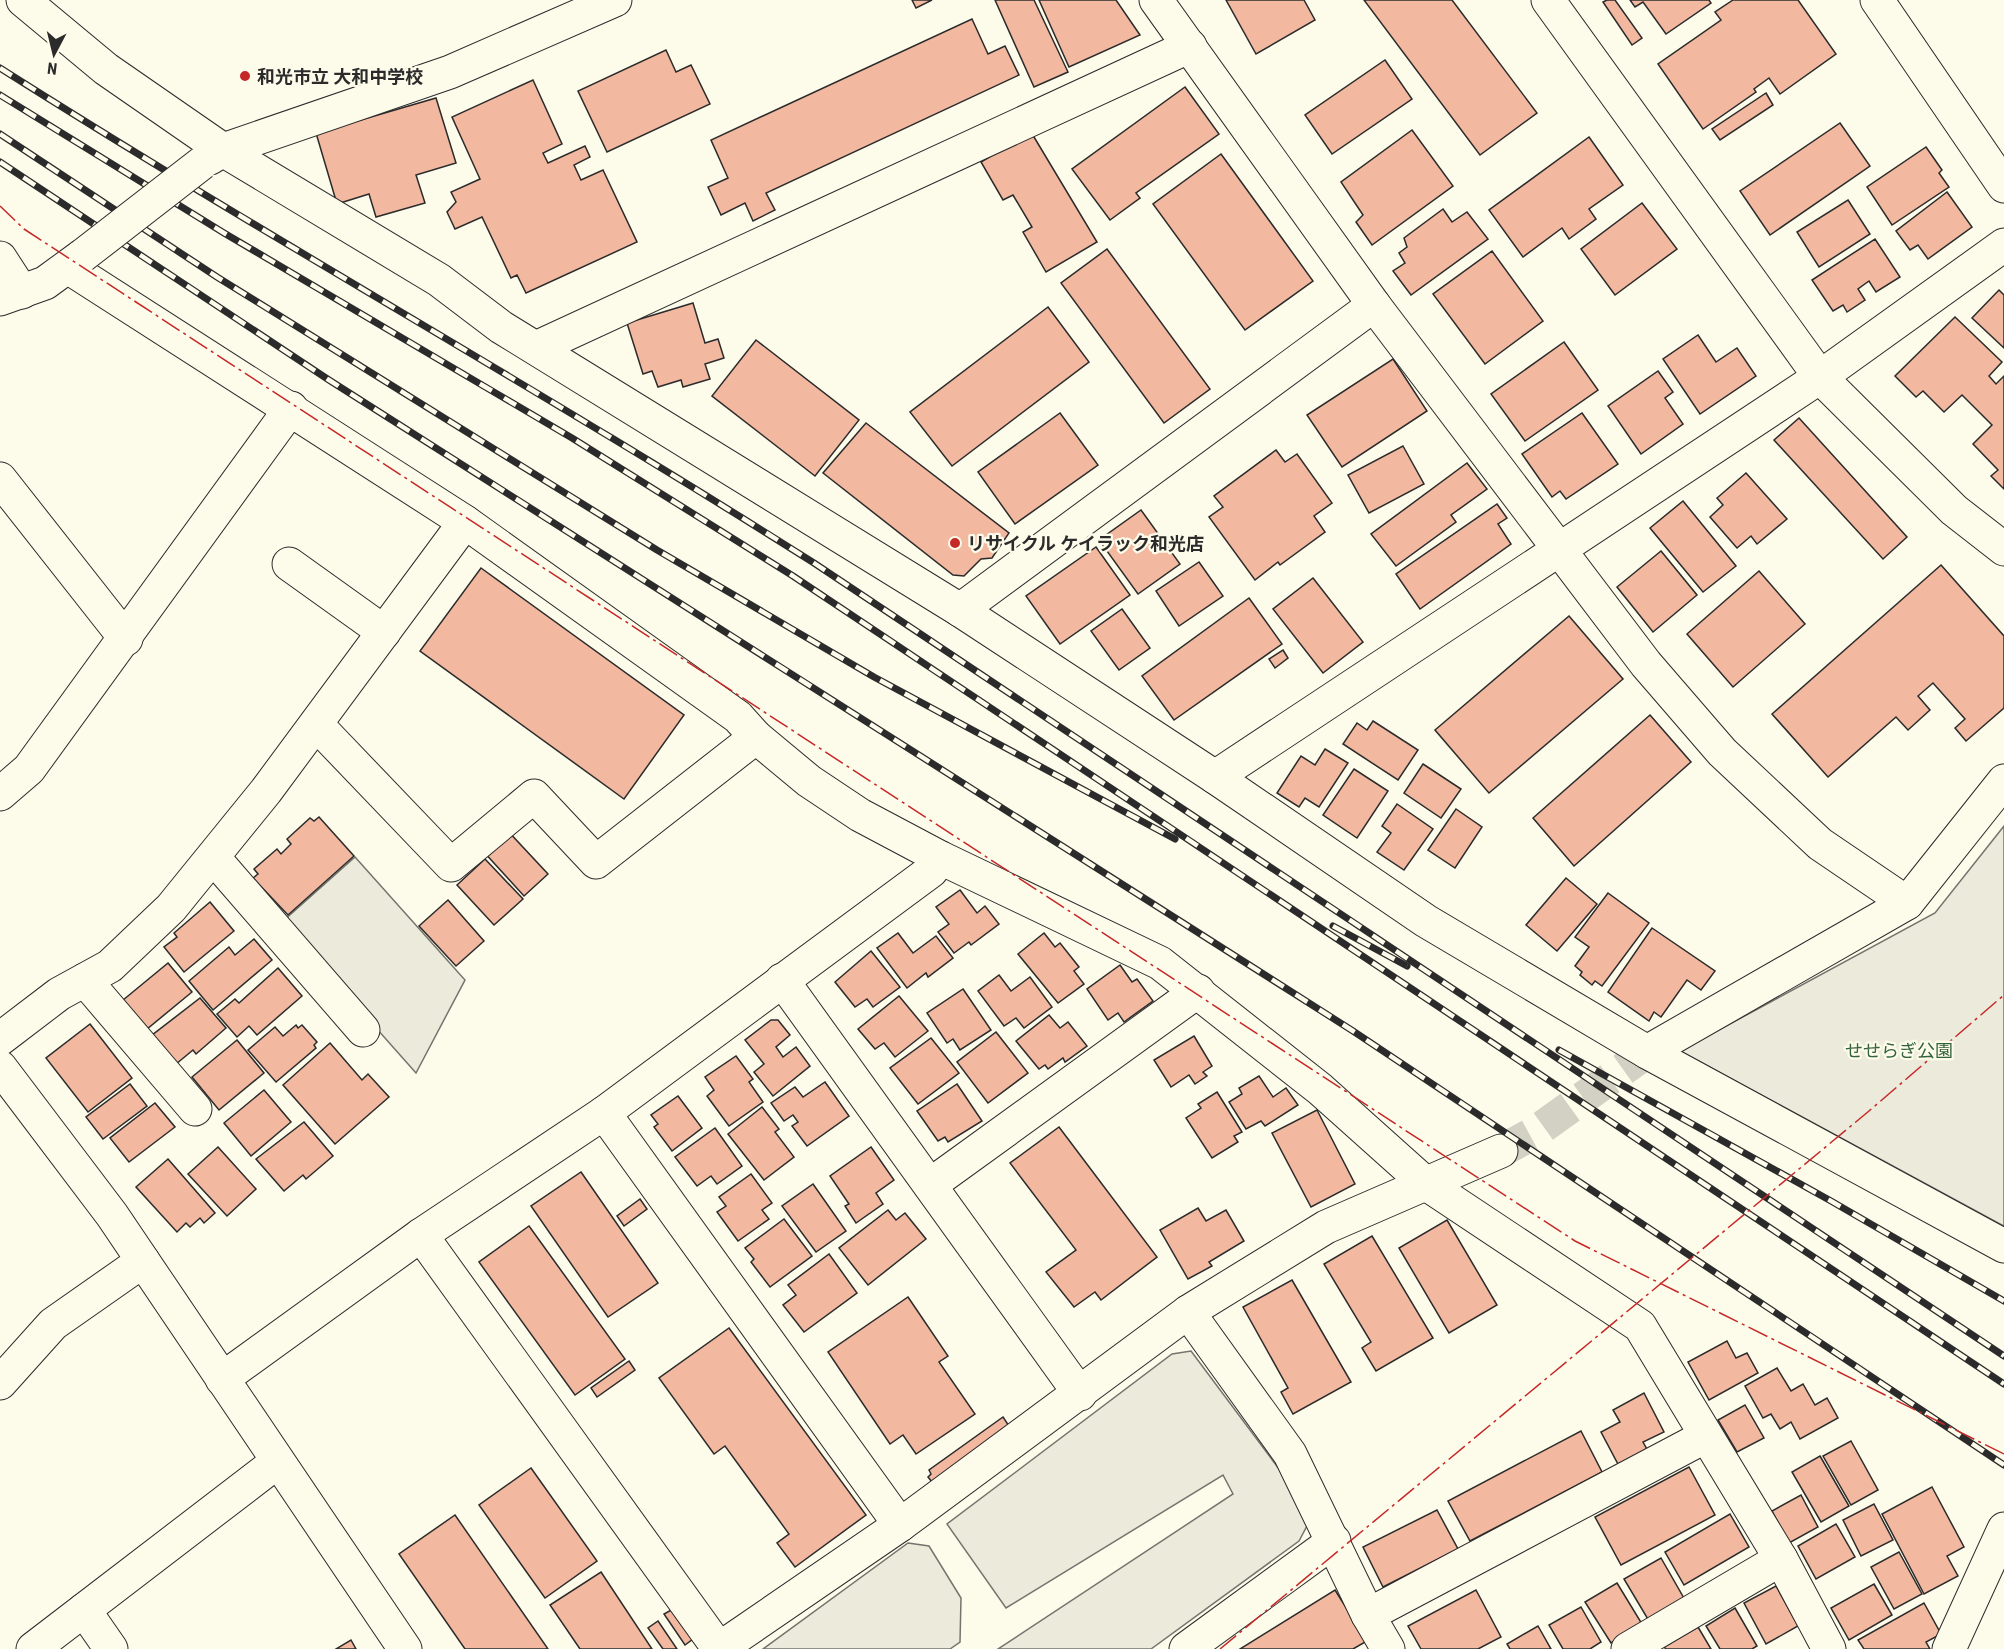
<svg xmlns="http://www.w3.org/2000/svg" width="2004" height="1649" viewBox="0 0 2004 1649" font-family="'Roboto Condensed','Noto Sans JP',sans-serif">
  <style>
    .green { fill: #ecebdb; stroke: #74746e; stroke-width: 1.5 }
    .parking { fill: #eceadb; stroke: #74746e; stroke-width: 1.5 }
    .building { fill: #f2b8a0; stroke: #2b2b2b; stroke-width: 1.5 }
    .lines { fill: none; stroke-linecap: round; stroke-linejoin: round }
    .minor-tunnel { stroke: #d3d1c4; stroke-width: 33; stroke-dasharray: 33 16; stroke-linecap: butt }
    .minor-casing { stroke: #2b2b2b; stroke-width: 35 }
    .minor { stroke: #fdfbea; stroke-width: 33 }
    .rail-casing { stroke: #2b2b2b; stroke-width: 7 }
    .rail { stroke: #fdfbea; stroke-width: 4.5; stroke-dasharray: 14; stroke-linecap: butt }
    .minor-bridge-casing { stroke: #2b2b2b; stroke-width: 35; stroke-linecap: butt }
    .minor-bridge { stroke: #fdfbea; stroke-width: 33 }
    .power { stroke: #c62828; stroke-width: 1.5; stroke-dasharray: 21 4.5 3 4.5; stroke-linecap: butt }
    .poi-dot { fill: #c62828; stroke: #fdfbea; stroke-width: 2 }
    .labels { text-anchor: middle; dominant-baseline: central; stroke-width: 4.5; stroke-linejoin: round; paint-order: stroke }
    .poi-label { font-size: 18px; font-weight: bold; fill: #2b2b2b; stroke: #fdfbea; text-anchor: start }
    .park-label { font-size: 18px; fill: #34623c; stroke: #fdfbea }
  </style>
  <rect width="100%" height="100%" fill="#fdfbea"/>
  <g class="green">
    <path d="M2004,826v400l-324,-175 255,-138z"/>
    <path d="M1191,1351l94,126 23,47 -9,17 -148,108h-153l235,-155 -10,-19 -217,133 -59,-84 225,-170z"/>
    <path d="M908,1543l21,3 32,52 -1,44 -10,7h-187z"/>
  </g>
  <path class="parking" d="M355,857l110,123 -49,93 -134,-151z"/>
  <g class="building">
    <path d="M912,0h20l-16,8z"/>
    <path d="M995,0h39l34,72 -34,15z"/>
    <path d="M1039,0h77l24,35 -71,32z"/>
    <path d="M1226,0h78l11,20 -59,34z"/>
    <path d="M1364,0h88l85,113 -57,42z"/>
    <path d="M1607,0h8l27,38 -10,7 -29,-43z"/>
    <path d="M1630,0h79l2,3 -45,31 -23,-32 -8,5z"/>
    <path d="M1733,0h65l38,54 -56,40 -11,-16 -15,11 2,3 -53,37 -45,-65 63,-44 -6,-8z"/>
    <path d="M972,19l16,35 17,-8 14,29 -253,118 9,17 -22,11 -8,-18 -24,12 -13,-28 20,-9 -17,-38z"/>
    <path d="M666,50l10,22 15,-7 19,39 -103,48 -29,-61z"/>
    <path d="M1385,60l27,39 -80,55 -27,-39z"/>
    <path d="M533,80l29,64 -19,9 5,10 37,-17 5,11 -16,8 7,15 22,-10 34,72 -111,51 -9,-18 -6,3 -29,-61 -27,12 -8,-17 9,-10 -5,-10 29,-13 -28,-62z"/>
    <path d="M1185,87l34,47 -83,59 4,5 -30,22 -38,-51z"/>
    <path d="M1766,93l7,12 -53,35 -8,-11z"/>
    <path d="M436,98l20,65 -40,12 9,28 -49,14 -7,-23 -32,10 -21,-71z"/>
    <path d="M1840,123l30,43 -100,69 -30,-44z"/>
    <path d="M1412,130l41,56 -81,59 -16,-23 7,-7 -22,-33z"/>
    <path d="M1031,132l66,110 -51,30 -23,-40 9,-5 -19,-32 -10,5 -22,-38z"/>
    <path d="M1589,137l34,48 -34,24 7,10 -27,20 -7,-11 -39,29 -34,-47z"/>
    <path d="M1926,147l16,23 -3,3 10,14 -57,38 -25,-38z"/>
    <path d="M1221,154l92,127 -68,49 -92,-126z"/>
    <path d="M1947,192l25,35 -44,32 -10,-14 -8,5 -14,-19z"/>
    <path d="M1848,200l22,34 -51,33 -22,-35z"/>
    <path d="M1642,203l35,46 -62,46 -34,-46z"/>
    <path d="M1443,209l9,13 15,-10 21,27 -77,56 -18,-24 12,-8 -6,-10 8,-6 -3,-9z"/>
    <path d="M1875,239l25,38 -24,15 -7,-11 -11,8 7,11 -18,12 -4,-7 -10,6 -21,-31z"/>
    <path d="M1107,249l103,140 -46,34 -103,-140z"/>
    <path d="M1492,251l51,70 -58,43 -52,-70z"/>
    <path d="M1999,290l5,5v53l-32,-30z"/>
    <path d="M693,303l12,40 13,-4 6,19 -19,6 5,15 -27,8 -2,-7 -23,7 -6,-16 -9,3 -16,-51z"/>
    <path d="M1048,307l41,55 -137,104 -42,-54z"/>
    <path d="M1955,317l47,45 -13,14 7,8 8,-8v113l-13,-13 7,-6 -25,-26 19,-19 -30,-30 -18,17 -21,-21 -7,6 -21,-21z"/>
    <path d="M1698,335l18,27 21,-14 19,28 -56,38 -37,-55z"/>
    <path d="M756,340l103,80 -44,56 -103,-80z"/>
    <path d="M1564,342l34,48 -73,51 -34,-47z"/>
    <path d="M1393,359l34,52 -85,56 -35,-52z"/>
    <path d="M1658,371l15,21 -8,6 18,26 -42,30 -33,-48z"/>
    <path d="M1060,413l38,52 -83,59 -37,-52z"/>
    <path d="M1582,413l36,51 -52,35 -6,-8 -8,6 -30,-43z"/>
    <path d="M1799,418l108,119 -24,22 -109,-119z"/>
    <path d="M866,423l143,110 -17,25 -11,1 -17,17 -11,-1 -130,-102z"/>
    <path d="M1403,446l21,38 -55,29 -21,-38z"/>
    <path d="M1276,450l9,12 12,-8 35,49 -18,13 11,16 -45,33 -2,-3 -23,18 -46,-63 14,-10 -9,-11z"/>
    <path d="M1467,463l20,26 -36,26 5,7 -60,44 -25,-32z"/>
    <path d="M1746,473l41,46 -30,25 -6,-8 -14,12 -27,-31 13,-12 -6,-7z"/>
    <path d="M1683,501l53,65 -33,26 -53,-64z"/>
    <path d="M1497,504l10,14 -9,6 13,20 -91,65 -24,-35z"/>
    <path d="M1141,510l39,54 -42,30 -39,-54z"/>
    <path d="M1096,547l34,48 -70,49 -34,-48z"/>
    <path d="M1661,551l36,44 -44,37 -36,-45z"/>
    <path d="M1199,562l24,34 -44,30 -23,-35z"/>
    <path d="M1941,565l63,71v72l-38,33 -11,-13 10,-9 -32,-36 -15,13 12,14 -22,20 -12,-13 -68,60 -56,-63z"/>
    <path d="M481,568l203,147 -60,84 -204,-148z"/>
    <path d="M1759,571l46,53 -72,63 -46,-53z"/>
    <path d="M1313,578l50,64 -40,31 -50,-64z"/>
    <path d="M1249,598l33,46 -108,76 -32,-44z"/>
    <path d="M1122,609l28,39 -31,22 -28,-39z"/>
    <path d="M1569,616l54,63 -134,114 -54,-63z"/>
    <path d="M1283,650l5,8 -13,10 -6,-9z"/>
    <path d="M1650,715l41,47 -117,104 -41,-48z"/>
    <path d="M1373,721l45,29 -20,30 -55,-36 14,-21 10,7z"/>
    <path d="M1325,749l23,14 -29,44 -14,-9 -6,9 -22,-14 24,-37 14,9z"/>
    <path d="M1423,764l38,25 -20,29 -37,-25z"/>
    <path d="M1354,769l34,22 -31,47 -34,-23z"/>
    <path d="M1397,804l36,25 -29,41 -27,-18 14,-19 -9,-7z"/>
    <path d="M1456,809l26,18 -27,41 -27,-18z"/>
    <path d="M319,817l35,39 -66,59 -35,-37 5,-4 -4,-5 23,-20 4,5 10,-10 -4,-5 23,-21 4,3z"/>
    <path d="M507,830l41,44 -24,22 -41,-45z"/>
    <path d="M485,859l38,40 -29,26 -37,-40z"/>
    <path d="M1566,878l31,26 -40,47 -31,-26z"/>
    <path d="M960,890l17,23 8,-7 14,18 -28,21 -2,-3 -15,11 -16,-21 11,-8 -13,-17z"/>
    <path d="M1608,893l41,30 -47,63 -7,-5 -3,4 -12,-10 2,-3 -7,-6 14,-19 -14,-10z"/>
    <path d="M448,900l36,41 -28,25 -37,-40z"/>
    <path d="M210,902l24,29 -50,41 -20,-25 13,-10 -3,-4z"/>
    <path d="M1652,928l63,43 -14,19 -14,-10 -26,37 -7,-5 -5,9 -41,-29z"/>
    <path d="M898,933l15,20 23,-17 17,22 -25,19 -2,-4 -19,15 -30,-40z"/>
    <path d="M1044,933l11,14 5,-4 19,24 -5,4 10,13 -26,19 -40,-49z"/>
    <path d="M254,939l18,21 -59,50 -24,-29 40,-34 6,8z"/>
    <path d="M871,951l29,36 -27,20 -6,-8 -12,8 -20,-25z"/>
    <path d="M168,963l24,29 -51,42 -24,-29z"/>
    <path d="M1120,965l12,17 5,-3 16,22 -29,21 -6,-9 -10,7 -21,-31z"/>
    <path d="M278,968l24,28 -45,39 -8,-9 -12,11 -20,-23 18,-15 4,4z"/>
    <path d="M999,975l12,16 19,-14 22,30 -28,21 -8,-10 -12,8 -26,-35z"/>
    <path d="M963,989l28,41 -31,20 -7,-11 -6,4 -20,-30z"/>
    <path d="M899,996l29,35 -33,26 -11,-14 -9,6 -17,-20z"/>
    <path d="M200,998l26,30 -30,26 -3,-4 -23,19 -23,-30z"/>
    <path d="M1049,1015l11,13 8,-6 19,24 -22,16 -2,-4 -15,11 -3,-4 -6,4 -23,-28z"/>
    <path d="M771,1020h7l12,15 -14,12 7,10 13,-10 14,19 -37,30 -19,-24 10,-8 -19,-24z"/>
    <path d="M90,1024l42,54 -44,34 -42,-54z"/>
    <path d="M296,1025l2,3 4,-3 15,17 -3,3 2,3 -40,34 -28,-32 27,-23 8,9z"/>
    <path d="M996,1032l32,41 -40,30 -31,-41z"/>
    <path d="M1194,1036l18,30 -9,6 4,4 -12,8 -6,-9 -18,12 -17,-27z"/>
    <path d="M931,1038l28,35 -41,31 -28,-36z"/>
    <path d="M237,1040l27,33 -45,37 -27,-33z"/>
    <path d="M330,1043l32,37 6,-6 21,23 -54,47 -52,-59z"/>
    <path d="M736,1056l17,23 -4,3 14,20 -34,24 -22,-30 7,-6 -9,-13z"/>
    <path d="M1259,1076l14,21 13,-9 12,17 -33,21 -4,-5 -15,8 -17,-27 13,-8 -3,-6z"/>
    <path d="M825,1082l24,34 -42,30 -15,-20 6,-4 -5,-7 -9,6 -13,-18 24,-16 8,10z"/>
    <path d="M130,1084l17,22 -44,33 -17,-22z"/>
    <path d="M957,1084l25,37 -34,21 -3,-5 -7,4 -21,-30z"/>
    <path d="M264,1090l27,32 -40,34 -27,-33z"/>
    <path d="M1217,1092l25,40 -8,4 4,6 -26,16 -26,-40 15,-10 -3,-4z"/>
    <path d="M678,1096l24,32 -30,23 -18,-24 4,-3 -7,-9z"/>
    <path d="M155,1103l20,24 -46,35 -19,-24z"/>
    <path d="M762,1107l17,22 -4,3 19,25 -30,23 -36,-46z"/>
    <path d="M1317,1110l38,74 -44,23 -39,-74z"/>
    <path d="M304,1122l29,34 -27,23 -3,-4 -19,16 -28,-32z"/>
    <path d="M1059,1127l98,130 -56,43 -6,-8 -21,15 -28,-35 30,-22 -66,-87z"/>
    <path d="M715,1128l27,38 -25,18 -6,-8 -14,10 -22,-29z"/>
    <path d="M218,1147l38,42 -29,27 -39,-42z"/>
    <path d="M871,1147l23,33 -18,13 7,11 -27,19 -11,-17 4,-2 -19,-28z"/>
    <path d="M168,1159l47,54 -11,10 -4,-5 -10,9 -4,-4 -9,9 -41,-45z"/>
    <path d="M581,1172l77,111 -50,34 -77,-111z"/>
    <path d="M751,1174l21,29 -10,7 7,9 -31,22 -21,-29 9,-6 -7,-9z"/>
    <path d="M813,1184l33,47 -30,21 -34,-46z"/>
    <path d="M640,1199l7,10 -23,17 -7,-10z"/>
    <path d="M1198,1208l8,13 20,-11 18,31 -35,21 3,4 -24,13 -28,-49z"/>
    <path d="M888,1210l8,10 9,-7 21,26 -58,46 -29,-37z"/>
    <path d="M784,1219l28,37 -42,31 -19,-25 3,-3 -9,-11z"/>
    <path d="M1447,1220l50,85 -48,28 -50,-85z"/>
    <path d="M529,1226l96,133 -50,36 -96,-133z"/>
    <path d="M1372,1236l61,102 -57,33 -14,-23 9,-6 -47,-78z"/>
    <path d="M829,1254l28,39 -53,39 -21,-27 13,-10 -8,-10z"/>
    <path d="M1292,1280l59,102 -58,32 -12,-22 7,-4 -45,-81z"/>
    <path d="M908,1297l40,59 -9,6 36,52 -59,40 -13,-19 -13,9 -62,-92z"/>
    <path d="M729,1328l137,187 -71,52 -18,-24 12,-9 -64,-88 -11,8 -55,-76z"/>
    <path d="M1727,1341l9,17 11,-5 11,20 -49,27 -21,-38z"/>
    <path d="M629,1361l6,9 -38,27 -6,-9z"/>
    <path d="M1777,1368l14,23 12,-7 12,21 12,-7 11,20 -38,21 -9,-17 -11,7 -9,-15 -8,4 -18,-32z"/>
    <path d="M1644,1393l20,39 -21,10 5,9 -29,15 -18,-34 19,-10 -7,-12z"/>
    <path d="M1745,1405l19,33 -27,14 -19,-32z"/>
    <path d="M1003,1417l6,9 -77,56 -4,-5 3,-3 -2,-4z"/>
    <path d="M1581,1431l21,41 -132,69 -22,-40z"/>
    <path d="M1851,1441l27,49 -27,15 -28,-49z"/>
    <path d="M1820,1456l29,50 -28,16 -29,-50z"/>
    <path d="M1689,1467l26,48 -94,50 -26,-48z"/>
    <path d="M531,1468l66,93 -52,37 -66,-93z"/>
    <path d="M1932,1487l32,60 -17,9 11,20 -34,18 -42,-80z"/>
    <path d="M1801,1495l17,32 -29,16 -17,-32z"/>
    <path d="M1874,1504l19,36 -32,16 -18,-36z"/>
    <path d="M1437,1510l21,39 -75,38 -20,-40z"/>
    <path d="M1730,1514l19,33 -65,38 -19,-33z"/>
    <path d="M455,1515l93,134h-83l-66,-95z"/>
    <path d="M1836,1524l19,33 -39,22 -18,-33z"/>
    <path d="M1899,1552l23,42 -28,15 -23,-42z"/>
    <path d="M1661,1558l24,42 -36,21 -25,-42z"/>
    <path d="M601,1572l51,77h-72l-30,-44z"/>
    <path d="M1617,1583l25,41 -31,19 -26,-41z"/>
    <path d="M1874,1584l18,31 -43,25 -18,-32z"/>
    <path d="M1776,1586l22,40 -32,18 -22,-41z"/>
    <path d="M1335,1590l32,51 -14,8h-113z"/>
    <path d="M1476,1590l25,47 -23,12h-57l-13,-23z"/>
    <path d="M1924,1603l17,31 -15,8 4,7h-66l-6,-9z"/>
    <path d="M1581,1607l20,35 -11,7h-27l-14,-24z"/>
    <path d="M1735,1608l22,38 -5,3h-32l-14,-23z"/>
    <path d="M673,1609l20,30 -8,6 -21,-31z"/>
    <path d="M658,1621l19,28h-14l-15,-21z"/>
    <path d="M1538,1626l13,23h-41l-3,-5z"/>
    <path d="M1698,1627l13,22h-45l-2,-2z"/>
    <path d="M351,1640l5,9h-20z"/>
  </g>
  <g class="lines">
    <path class="minor-tunnel" d="M1501,1151l33,-18 113,-81"/>
    <defs>
      <g id="minor">
        <path d="M23,0l83,69 117,81 216,130 62,47 459,283 255,167 211,144 221,131 357,194"/>
        <path d="M1156,0l218,305 272,359 76,88 98,92 87,59"/>
        <path d="M1548,0l272,377 134,133 50,39"/>
        <path d="M1877,0l127,186"/>
        <path d="M210,158l13,-8 227,-78 165,-72"/>
        <path d="M0,258l22,34"/>
        <path d="M68,267l397,255 273,195 18,20 53,44 51,34 81,43 219,105 160,126 105,94 215,143 141,233 48,90"/>
        <path d="M0,299l45,-16 37,-27"/>
        <path d="M536,348l654,-302"/>
        <path d="M0,479l126,160"/>
        <path d="M289,564l95,68"/>
        <path d="M960,610l414,-305"/>
        <path d="M316,724l135,141 83,-69 62,66 160,-125"/>
        <path d="M1215,777l605,-400 184,-132"/>
        <path d="M0,794l29,-25 262,-361"/>
        <path d="M213,857l150,173"/>
        <path d="M85,980l110,129"/>
        <path d="M782,980l298,414"/>
        <path d="M0,1039l59,-45 51,-28 61,-58 95,-117 199,-269"/>
        <path d="M1647,1052l260,-149 97,-122"/>
        <path d="M0,1067l112,148 293,434"/>
        <path d="M604,1113l296,412"/>
        <path d="M930,1185l268,-194"/>
        <path d="M421,1235l298,414"/>
        <path d="M1188,1312l102,142 78,161 20,34"/>
        <path d="M222,1379l199,-144 183,-122 327,-242 10,-13"/>
        <path d="M0,1383l53,-59 90,-63"/>
        <path d="M84,1610l27,39"/>
        <path d="M1368,1615l338,-179"/>
        <path d="M33,1649l244,-187"/>
        <path d="M719,1649l181,-124 288,-213 138,-85 175,-76"/>
        <path d="M1186,1649l148,-108"/>
        <path d="M1628,1649l153,-90"/>
        <path d="M1949,1649l55,-120"/>
      </g>
    </defs>
    <use href="#minor" class="minor-casing"/>
    <use href="#minor" class="minor"/>
    <defs>
      <g id="rail">
        <path d="M0,68c268,170 546,325 814,495l1190,793"/>
        <path d="M0,95l224,138 348,205 221,138 1211,808"/>
        <path d="M0,134l217,143 440,273 217,127 301,162"/>
        <path d="M0,162l329,218 1024,651 651,434"/>
        <path d="M1333,926l74,40"/>
        <path d="M1559,1050l272,151 173,100"/>
      </g>
    </defs>
    <use href="#rail" class="rail-casing"/>
    <use href="#rail" class="rail"/>
    <defs>
      <path id="minor-bridge" d="M82,256l120,-93"/>
    </defs>
    <use href="#minor-bridge" class="minor-bridge-casing"/>
    <use href="#minor-bridge" class="minor-bridge"/>
    <g class="power">
      <path d="M0,206l24,23 1551,1012 429,213"/>
      <path d="M1220,1649l649,-538 135,-116"/>
    </g>
  </g>
  <g class="poi-dot">
    <circle cx="245" cy="76" r="6"/>
    <circle cx="955" cy="543" r="6"/>
  </g>
  <g class="labels">
    <g class="poi-label">
      <text x="257" y="76">和光市立 大和中学校</text>
      <text x="967" y="543">リサイクル ケイラック和光店</text>
    </g>
    <g class="park-label">
      <text x="1899" y="1050">せせらぎ公園</text>
    </g>
  </g>
  <g transform="translate(54 54) rotate(187)" stroke="#fdfbea" stroke-width="4.5" paint-order="stroke">
  <path d="M0-4.5L10 22L0 15L-10 22Z" fill="#2b2b2b"/>
  <text y="-9" font-size="16" font-weight="bold" text-anchor="middle" fill="#2b2b2b">N</text>
  </g>
</svg>
